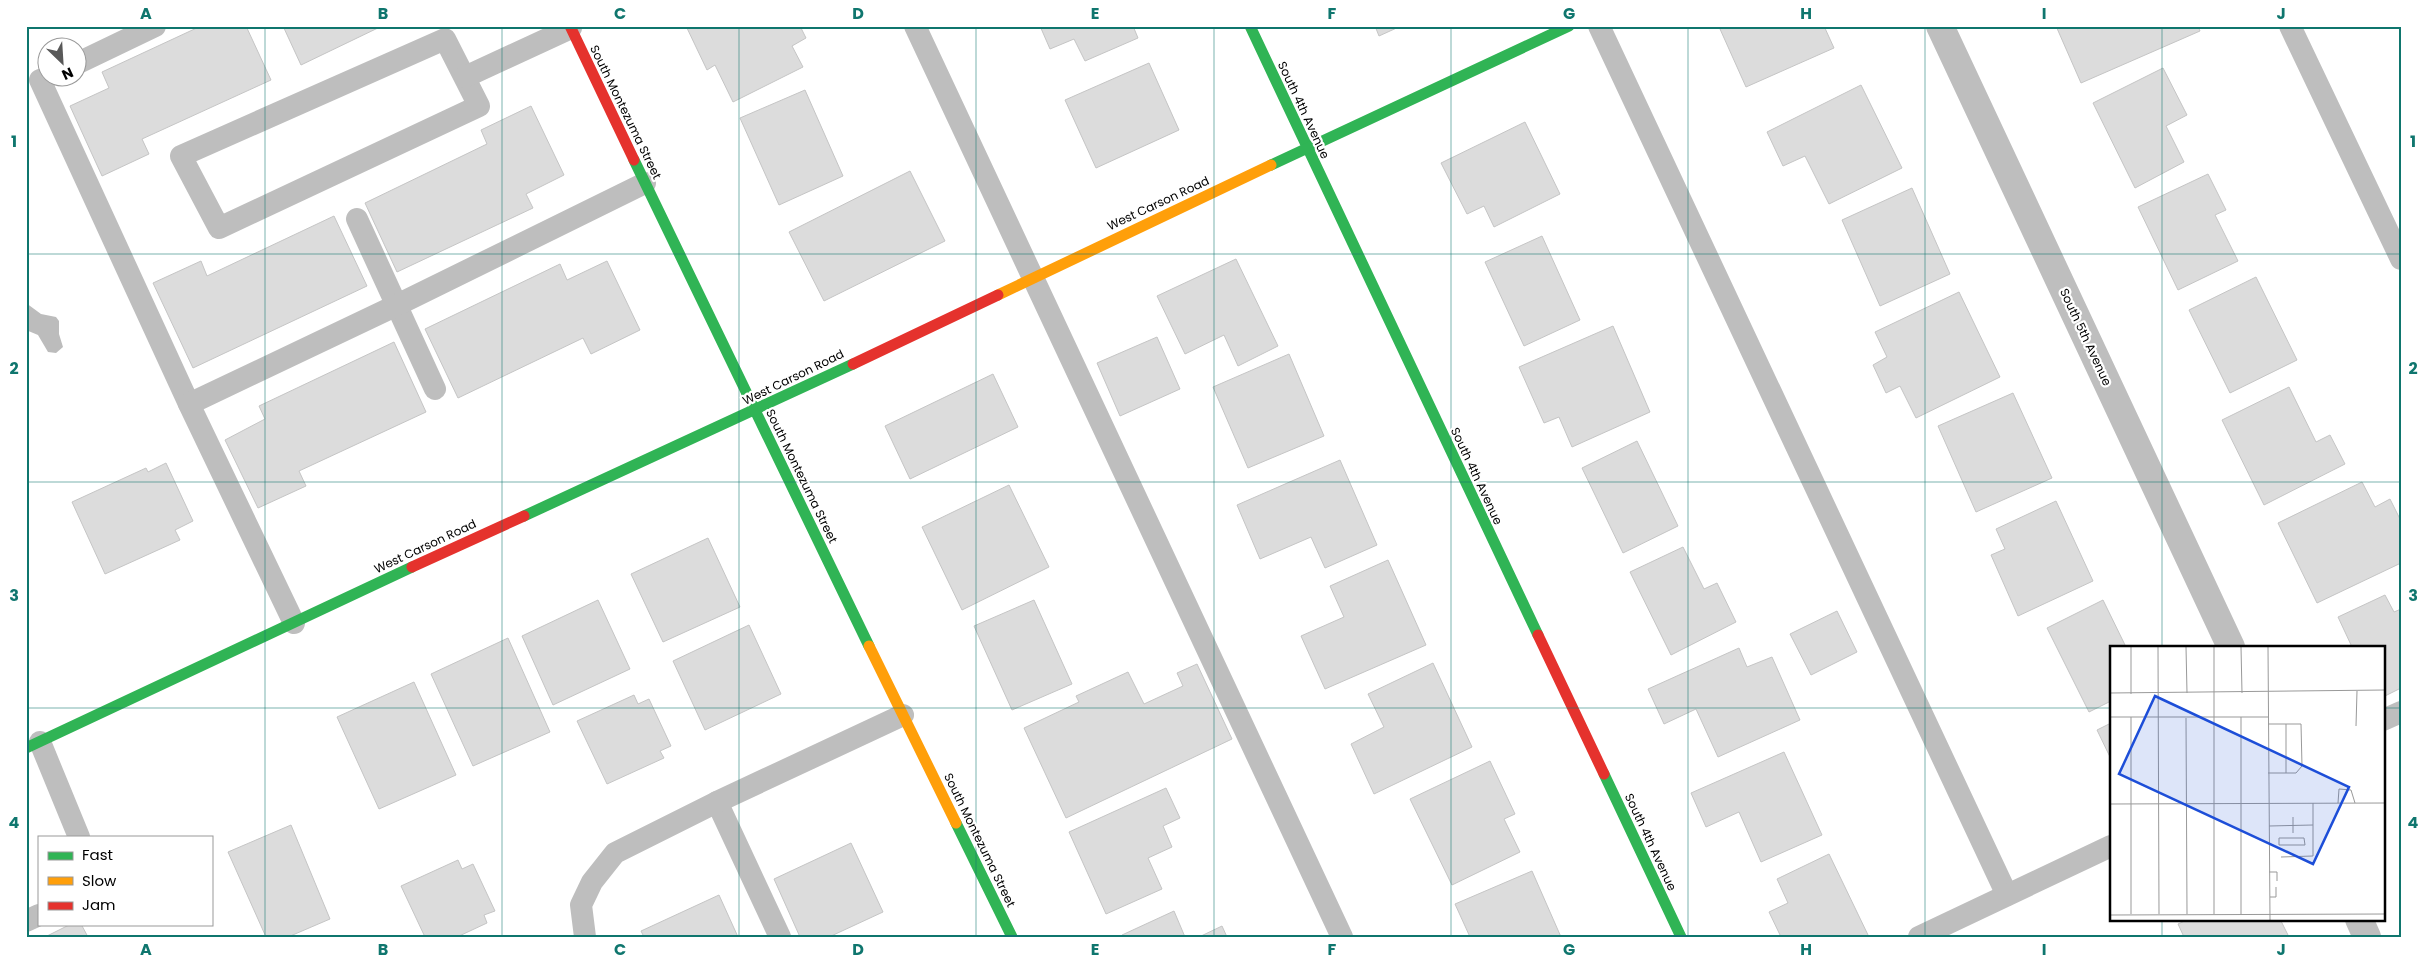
<svg xmlns="http://www.w3.org/2000/svg" width="2427" height="963" viewBox="0 0 2427 963" font-family="Poppins,sans-serif">
  <style>
    .water { fill: #bcbcbc }
    .building { fill: #dcdcdc; stroke: #c5c5c5 }
    .lines { fill: none; stroke-linecap: round; stroke-linejoin: round }
    .lane { stroke: #bebebe; stroke-width: 22 }
    .street { stroke: #bebebe; stroke-width: 28 }
    .fast { stroke: #30b455; stroke-width: 11 }
    .slow { stroke: #ff9f0a; stroke-width: 11 }
    .jam { stroke: #e5322d; stroke-width: 11 }
    .grid { fill: none; stroke: #0f766e; stroke-width: 1; stroke-opacity: 0.55 }
    .labels { text-anchor: middle; dominant-baseline: central; stroke-width: 4.5; stroke-linejoin: round; paint-order: stroke }
    .street-label { font-size: 12px; fill: #000; stroke: #fff }
    .inset-road { fill: none; stroke: #999; stroke-width: 1 }
    .view { fill: #1d4ed8; fill-opacity: 0.15; stroke: #1d4ed8; stroke-width: 2.5 }
    .inset-edge { fill: none; stroke: #000; stroke-width: 2.5 }
    .neatline { fill: none; stroke: #0f766e; stroke-width: 2 }
    .grid-label { font-size: 16px; text-anchor: middle; font-weight: bold; fill: #0f766e }
  </style>
  <rect width="100%" height="100%" fill="#fff"/>
  <path class="water" d="M26,303l15,11 15,3 3,4v13l4,13 -7,6 -8,-1 -10,-17 -12,-5z"/>
  <g class="building">
    <path d="M201,26h45l25,54 -129,59 7,15 -47,22 -32,-70 39,-18 -7,-16z"/>
    <path d="M283,26h99l-81,39z"/>
    <path d="M686,26h114l6,12 -14,8 11,21 -70,35 -18,-37 -8,5z"/>
    <path d="M1040,26h93l5,12 -53,23 -11,-22 -24,10z"/>
    <path d="M1375,26h26l-22,10z"/>
    <path d="M1725,26h99l10,22 -88,39 -26,-58z"/>
    <path d="M2056,26h142l2,5 -119,52z"/>
    <path d="M1149,63l30,67 -83,38 -31,-68z"/>
    <path d="M2163,68l24,47 -21,11 18,36 -49,26 -42,-85z"/>
    <path d="M1861,85l41,83 -73,36 -24,-48 -22,10 -16,-34z"/>
    <path d="M805,90l38,86 -64,29 -39,-87z"/>
    <path d="M531,106l33,69 -38,19 7,14 -136,64 -32,-69 122,-59 -6,-14z"/>
    <path d="M1525,122l35,72 -66,33 -10,-21 -17,8 -26,-51z"/>
    <path d="M910,171l35,70 -121,60 -35,-69z"/>
    <path d="M2208,174l18,36 -11,5 23,46 -60,29 -40,-83z"/>
    <path d="M1912,188l38,86 -70,32 -38,-86z"/>
    <path d="M334,216l33,70 -174,82 -40,-85 48,-22 6,15z"/>
    <path d="M1542,236l38,84 -56,26 -39,-84z"/>
    <path d="M1236,259l42,87 -40,20 -14,-31 -39,19 -28,-58z"/>
    <path d="M607,261l33,69 -49,24 -8,-16 -125,60 -33,-69 135,-65 7,16z"/>
    <path d="M2256,277l41,83 -67,33 -41,-83z"/>
    <path d="M1959,292l41,85 -84,41 -16,-32 -14,7 -13,-28 14,-8 -12,-25z"/>
    <path d="M1613,326l37,86 -78,35 -13,-30 -15,6 -25,-56z"/>
    <path d="M1157,337l23,52 -60,27 -23,-53z"/>
    <path d="M394,342l32,70 -127,59 7,15 -48,22 -33,-68 40,-21 -6,-13z"/>
    <path d="M1289,354l35,82 -76,32 -35,-81z"/>
    <path d="M993,374l25,53 -108,52 -25,-53z"/>
    <path d="M2289,387l27,55 14,-7 15,29 -81,41 -42,-85z"/>
    <path d="M2013,393l39,85 -76,34 -38,-86z"/>
    <path d="M1637,441l41,85 -55,27 -41,-85z"/>
    <path d="M1340,460l37,85 -52,23 -14,-31 -51,22 -23,-54z"/>
    <path d="M166,463l27,58 -18,9 5,10 -75,34 -33,-72 74,-34 2,4z"/>
    <path d="M2362,482l13,25 15,-8 11,22v42l-84,40 -39,-80z"/>
    <path d="M1009,485l40,82 -87,43 -40,-83z"/>
    <path d="M2056,501l37,80 -75,35 -27,-61 14,-6 -9,-20z"/>
    <path d="M708,538l32,69 -77,35 -32,-68z"/>
    <path d="M1683,547l21,42 13,-6 19,39 -65,33 -41,-83z"/>
    <path d="M1388,560l38,85 -101,44 -24,-53 43,-19 -14,-31z"/>
    <path d="M2385,595l9,17 7,-3v79l-18,9v-50h-31l-14,-30z"/>
    <path d="M598,600l32,69 -77,36 -31,-69z"/>
    <path d="M1034,600l38,84 -60,26 -38,-84z"/>
    <path d="M2103,600l23,47h-15v54l-22,11 -42,-84z"/>
    <path d="M1837,611l20,41 -46,23 -21,-41z"/>
    <path d="M749,625l32,69 -76,36 -32,-69z"/>
    <path d="M508,638l42,94 -77,34 -42,-92z"/>
    <path d="M1739,648l8,19 25,-10 28,63 -82,37 -22,-48 -32,15 -16,-35z"/>
    <path d="M1433,663l39,84 -98,47 -23,-50 33,-17 -16,-33z"/>
    <path d="M1197,664l35,75 -166,79 -42,-90 55,-26 -3,-6 52,-24 16,32 39,-18 -6,-13z"/>
    <path d="M414,682l42,93 -77,34 -42,-92z"/>
    <path d="M634,695l4,9 11,-5 22,47 -11,5 4,7 -57,26 -30,-63z"/>
    <path d="M2111,723v36l-14,-29z"/>
    <path d="M1784,752l38,83 -61,27 -22,-50 -33,15 -15,-34z"/>
    <path d="M1490,761l25,53 -11,5 16,33 -68,33 -42,-86z"/>
    <path d="M1166,788l14,30 -17,8 9,21 -24,11 14,31 -56,25 -37,-82z"/>
    <path d="M291,825l39,94 -42,18h-22l-38,-85z"/>
    <path d="M851,843l32,69 -54,25h-29l-26,-58z"/>
    <path d="M1829,854l40,83h-88l-12,-25 19,-9 -11,-24z"/>
    <path d="M458,860l4,9 11,-5 22,47 -11,4 3,8 -30,14h-32l-24,-51z"/>
    <path d="M1532,871l29,66h-91l-15,-33z"/>
    <path d="M719,895l19,42h-94l-3,-6z"/>
    <path d="M1174,911l11,26h-62l-1,-2z"/>
    <path d="M2189,919h91l9,18h-105l-6,-13z"/>
    <path d="M71,924h10l7,13h-43z"/>
    <path d="M1222,926l5,11h-28z"/>
  </g>
  <g class="lines">
    <g class="lane">
      <path d="M915,26l427,911"/>
      <path d="M1599,26l408,869"/>
      <path d="M2290,26l111,233"/>
      <path d="M445,39l34,67 -260,122 -38,-72z"/>
      <path d="M78,63l77,-37"/>
      <path d="M48,77l-8,3 149,324"/>
      <path d="M465,77l106,-49"/>
      <path d="M357,219l78,170"/>
      <path d="M294,623l-105,-219 206,-98 250,-123"/>
      <path d="M2383,720l18,-8"/>
      <path d="M40,742l39,95"/>
      <path d="M717,802l63,135"/>
      <path d="M26,921l13,-6"/>
      <path d="M585,937l-4,-32 11,-23 23,-29 102,-51 186,-87"/>
      <path d="M1919,937l192,-91"/>
    </g>
    <g class="street">
      <path d="M1940,26l291,621"/>
      <path d="M2359,919l8,18"/>
    </g>
    <g class="fast">
      <path d="M1250,26l288,609"/>
      <path d="M634,160l235,486"/>
      <path d="M1271,165l298,-139"/>
      <path d="M524,516l329,-152"/>
      <path d="M26,748l386,-181"/>
      <path d="M1604,774l77,163"/>
      <path d="M956,823l56,114"/>
    </g>
    <g class="slow">
      <path d="M998,295l273,-130"/>
      <path d="M869,646l87,177"/>
    </g>
    <g class="jam">
      <path d="M570,26l64,134"/>
      <path d="M853,364l145,-69"/>
      <path d="M412,567l112,-51"/>
      <path d="M1538,635l66,139"/>
    </g>
  </g>
  <path class="grid" d="M265,26v911M502,26v911M739,26v911M976,26v911M1214,26v911M1451,26v911M1688,26v911M1925,26v911M2162,26v621M26,254h2375M26,482h2375M26,708h2085M2383,708h18M2162,919v18"/>
  <g class="labels">
    <g class="street-label">
      <text transform="translate(1304 110) rotate(65)">South 4th Avenue</text>
      <text transform="translate(626 112) rotate(64)">South Montezuma Street</text>
      <text transform="translate(1158 203) rotate(-25)">West Carson Road</text>
      <text transform="translate(2086 337) rotate(65)">South 5th Avenue</text>
      <text transform="translate(793 377) rotate(-26)">West Carson Road</text>
      <text transform="translate(802 476) rotate(64)">South Montezuma Street</text>
      <text transform="translate(1477 476) rotate(65)">South 4th Avenue</text>
      <text transform="translate(425 546) rotate(-25)">West Carson Road</text>
      <text transform="translate(980 840) rotate(64)">South Montezuma Street</text>
      <text transform="translate(1651 842) rotate(65)">South 4th Avenue</text>
    </g>
  </g>
  <g transform="translate(2110 646)">
    <rect width="275" height="275" fill="#fff"/>
    <path class="inset-road" d="M48,1l1,267M76,1l1,46M104,1v267M131,1l1,46M158,1l2,273M0,47l275,-3M21,48v-47M0,71h158M21,71v197M131,71v197M76,72l1,196M158,78h33l1,42 -6,7h-28M176,78v49M246,80l1,-35M228,157l1,-14 12,1 4,13M0,158l275,-1M159,180l44,-1v-22M183,187v-16M169,192h25l1,7h-26zM171,211l32,-1v-31M159,226h8v9M160,251h6v-10M0,269l275,-1"/>
    <path class="view" d="M45,50l194,91 -36,77 -194,-90z"/>
    <rect width="275" height="275" class="inset-edge"/>
  </g>
  <rect width="2427" height="963" fill="none" stroke="#ffffff" stroke-width="55"/>
  <rect x="38" y="836" width="175" height="90" fill="#ffffff" stroke="#999999"/>
  <rect x="48" y="852" width="25" height="8" fill="#30b455" stroke="#999999"/>
  <text x="82" y="860" font-size="15" fill="#000000">Fast</text>
  <rect x="48" y="877" width="25" height="8" fill="#ff9f0a" stroke="#999999"/>
  <text x="82" y="886" font-size="15" fill="#000000">Slow</text>
  <rect x="48" y="902" width="25" height="8" fill="#e5322d" stroke="#999999"/>
  <text x="82" y="910" font-size="15" fill="#000000">Jam</text>
  <g transform="translate(62 62) rotate(155)"><circle r="24" fill="#ffffff" stroke="#999999"/>
  <path d="M0-4L9 19L0 12L-9 19Z" fill="#595959"/>
  <text y="-8" font-size="14" font-weight="bold" text-anchor="middle" fill="#000000">N</text>
  </g>
  <rect x="28" y="28" width="2372" height="908" class="neatline"/>
  <g class="grid-label">
    <text x="146" y="19">A</text>
    <text x="383" y="19">B</text>
    <text x="620" y="19">C</text>
    <text x="858" y="19">D</text>
    <text x="1095" y="19">E</text>
    <text x="1332" y="19">F</text>
    <text x="1569" y="19">G</text>
    <text x="1806" y="19">H</text>
    <text x="2044" y="19">I</text>
    <text x="2281" y="19">J</text>
    <text x="14" y="147">1</text>
    <text x="2413" y="147">1</text>
    <text x="14" y="374">2</text>
    <text x="2413" y="374">2</text>
    <text x="14" y="601">3</text>
    <text x="2413" y="601">3</text>
    <text x="14" y="828">4</text>
    <text x="2413" y="828">4</text>
    <text x="146" y="955">A</text>
    <text x="383" y="955">B</text>
    <text x="620" y="955">C</text>
    <text x="858" y="955">D</text>
    <text x="1095" y="955">E</text>
    <text x="1332" y="955">F</text>
    <text x="1569" y="955">G</text>
    <text x="1806" y="955">H</text>
    <text x="2044" y="955">I</text>
    <text x="2281" y="955">J</text>
  </g>
</svg>
